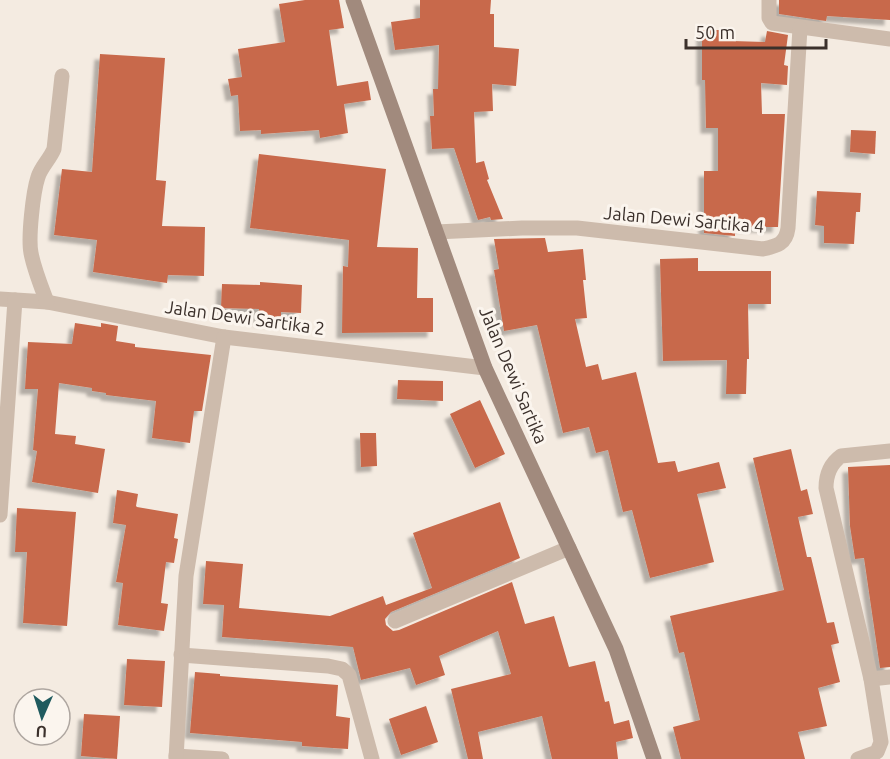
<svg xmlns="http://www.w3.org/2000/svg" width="890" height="759" viewBox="0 0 890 759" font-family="Ubuntu,sans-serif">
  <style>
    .building { fill: #c8694b; filter: url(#shadow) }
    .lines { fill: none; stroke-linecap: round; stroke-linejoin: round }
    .street { stroke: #cdbbac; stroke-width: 15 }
    .secondary { stroke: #a18a7d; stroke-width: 15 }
    .labels { text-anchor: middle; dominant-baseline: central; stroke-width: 6; stroke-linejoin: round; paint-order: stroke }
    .street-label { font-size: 18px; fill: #3b302b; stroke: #fbf5ee }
  </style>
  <defs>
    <filter id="shadow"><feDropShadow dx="-5.5" dy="5.5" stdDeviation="1.5" flood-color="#0004"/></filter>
  </defs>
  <rect width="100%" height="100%" fill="#f4ebe1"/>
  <g class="building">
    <path d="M305,0h34l5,28 -15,2 8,56 31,-5 3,19 -27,4 4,29 -28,5 -1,-8 -58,4v-4l-21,1 -2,-36 -7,1 -3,-17 14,-2 -4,-28 47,-7 -6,-38z"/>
    <path d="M420,0h71l-1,14h4v33l25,2 -3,37 -24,-2 1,27 -19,1 2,51 8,-2 5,18 -2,1 16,39 -12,1 -1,-3 -12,3 -24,-72 -22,1 -2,-33h4l-1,-27h5l1,-44 -44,5 -4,-28 29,-4z"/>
    <path d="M779,0h111v20l-63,-4 -1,5 -47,-7z"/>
    <path d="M702,30h30v11l33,1 2,-11 21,4 -4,30 4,1 -1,19 -26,-2 1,31h23l-7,113h-43v9l-31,-3v-62h14v-43h-12l-1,-48h-3z"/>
    <path d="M100,54l65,4 -9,122 10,1 -4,45 43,1 -1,49 -36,-1 -1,8 -74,-11 4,-32 -43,-5 8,-66 30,3z"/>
    <path d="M851,130l25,1 -1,23 -25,-2z"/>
    <path d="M259,154l127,15 -9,78 41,1 -1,50h16v34l-91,1 1,-67 5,1 1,-27 -99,-12z"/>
    <path d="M817,191l44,2 -1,19h-4l-2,32 -30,-1v-17l-9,-1z"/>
    <path d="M545,238l3,14 35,-3 3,31h-3l4,38 -12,1 11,48 12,-3 4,16 34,-8 22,91 17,-2 3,11 41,-10 7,26 -29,6 17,68 -64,16 -18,-68 -9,2 -15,-62 -12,3 -7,-26 -26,6 -26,-108 -33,6 -10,-61 5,-1 -5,-30z"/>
    <path d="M698,258v13h73v33h-23l1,55h-2l-1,35h-20l1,-34 -64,1 -3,-102z"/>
    <path d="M260,282l42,3 -1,28 -20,-1v10l-22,-1v-12l-38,-1 1,-24 38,1z"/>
    <path d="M75,323l26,4v-4l17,3 -2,15 19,3v3l76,8 -9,56h-8l-4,32 -38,-5 4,-37 -50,-6v-2l-14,-2v-3l-33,-5 -4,51 21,2 -1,8 30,5 -7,44 -66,-11 5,-31 -4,-1 5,-61h-13l3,-47 44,2z"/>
    <path d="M398,380l45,1v20l-46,-2z"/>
    <path d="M480,400l25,54 -30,14 -25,-54z"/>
    <path d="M360,433h16l1,33 -16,1z"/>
    <path d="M791,449l10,42 6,-2 6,25 -15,3 9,40h4l16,66 7,-1 5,21 -8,2 9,37 -22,6 9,38 -29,6 7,27h-124l-8,-32 27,-7 -16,-68 -5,1 -9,-37 114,-26 -31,-132z"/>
    <path d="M890,465v202l-10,1 -16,-110 -9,1 -5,-33 -2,-59z"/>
    <path d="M117,490l21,4 -2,12 1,1 41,7 -4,24 4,1 -4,24 -8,-1 -5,41 7,1 -4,27 -46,-6 5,-42 -7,-1 10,-57 -13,-2z"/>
    <path d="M500,502l20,56 -129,54 -6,7 1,6 7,6 6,-1 113,-48 13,42 29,-8 15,51 26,-6 10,41 4,-1 5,23 15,-4 4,18 -17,4 2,17h-66l-10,-43 -64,16 5,27h-15l-17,-70 60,-15 -13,-43 -59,25 6,19 -29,10 -6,-17 -49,12 -8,-33 -131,-10 2,-32 -21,-1 3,-43 37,3 -4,44 91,8 53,-20 3,9 46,-17 -19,-55z"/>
    <path d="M17,508l59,4 -9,114 -44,-3 4,-71h-12z"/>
    <path d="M127,659l38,2 -3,46 -38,-2z"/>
    <path d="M195,672l25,2v2l118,9 -2,31 14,2 -2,31 -46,-3v-4l-112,-9z"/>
    <path d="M426,706l12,36 -37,13 -12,-36z"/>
    <path d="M84,714l36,2 -3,43 -36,-3z"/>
  </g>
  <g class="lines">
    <g class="street">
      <path d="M769,0v18l3,5 118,16"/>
      <path d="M436,232l86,-4h55l186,21c14,-3 23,-5 25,-21l12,-200"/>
      <path d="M0,299l47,3 177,35 261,31"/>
      <path d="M47,302c-6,-16 -13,-33 -16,-49 -3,-15 2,-61 7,-76 3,-10 12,-18 16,-28l8,-73"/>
      <path d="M0,515l15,-215"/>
      <path d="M395,621l174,-73"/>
      <path d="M181,655l147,11 14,3 7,6 23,84"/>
      <path d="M871,679l19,-2"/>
      <path d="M176,756l46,3"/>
      <path d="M176,759l10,-183 38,-239"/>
      <path d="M858,759l19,-7 4,-10 -10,-63 -45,-191c0,-13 4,-24 15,-32l49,-5"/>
    </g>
    <path class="secondary" d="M353,0l132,368 131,281 38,110"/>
  </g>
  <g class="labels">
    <g class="street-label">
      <text transform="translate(684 219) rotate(5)">Jalan Dewi Sartika 4</text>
      <text transform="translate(245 317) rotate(8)">Jalan Dewi Sartika 2</text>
      <text transform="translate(514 375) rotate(67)">Jalan Dewi Sartika</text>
    </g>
  </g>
  <g transform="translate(42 717) rotate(183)"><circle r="28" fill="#fbf5ee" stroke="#aea6a0" stroke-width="1.5"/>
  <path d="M0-4.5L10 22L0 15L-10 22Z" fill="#1f5a5e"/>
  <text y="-9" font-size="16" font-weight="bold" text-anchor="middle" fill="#3b302b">U</text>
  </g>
  <path d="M686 39v9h140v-9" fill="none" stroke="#3b302b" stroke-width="3"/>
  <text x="695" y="39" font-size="18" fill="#3b302b" stroke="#fbf5ee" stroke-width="4.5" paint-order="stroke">50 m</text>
</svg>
